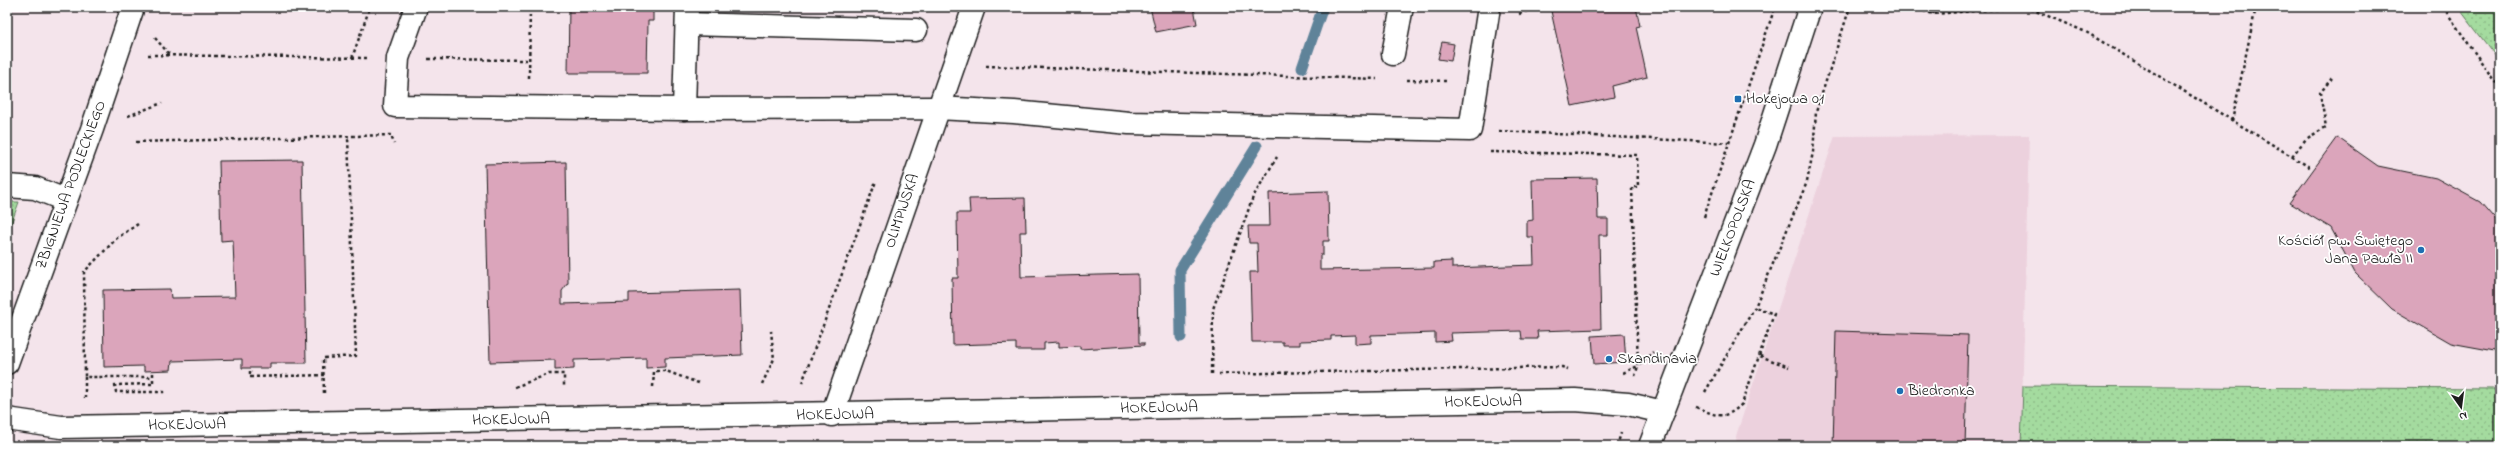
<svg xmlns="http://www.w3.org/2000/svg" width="2507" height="453" viewBox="0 0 2507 453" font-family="'Indie Flower',sans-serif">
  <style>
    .built { fill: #ecd1dd }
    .grass { fill: url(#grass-dots); stroke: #607c5e }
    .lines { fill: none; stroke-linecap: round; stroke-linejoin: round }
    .stream { stroke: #5f8399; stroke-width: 11 }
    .building { fill: #dba5bb; stroke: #1c1c1c }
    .street-casing { stroke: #1c1c1c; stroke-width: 25 }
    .secondary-casing { stroke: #1c1c1c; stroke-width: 25 }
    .path { stroke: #1c1c1c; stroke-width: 2.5; stroke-dasharray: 3 3; stroke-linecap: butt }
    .street { stroke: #fff; stroke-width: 22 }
    .secondary { stroke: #fff; stroke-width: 22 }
    .poi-dot { fill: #1f6fb2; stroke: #fff; stroke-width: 1.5 }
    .labels { text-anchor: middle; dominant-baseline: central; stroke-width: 3.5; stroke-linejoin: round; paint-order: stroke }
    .poi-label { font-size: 16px; fill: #1c1c1c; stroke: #fff; text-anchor: start }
    .street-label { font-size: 16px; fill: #1c1c1c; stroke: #fff }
  </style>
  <defs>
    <pattern id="grass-dots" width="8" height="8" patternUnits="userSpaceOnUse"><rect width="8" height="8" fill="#a4db9f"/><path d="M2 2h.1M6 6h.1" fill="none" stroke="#8dbb88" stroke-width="1.8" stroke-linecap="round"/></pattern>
  </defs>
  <rect width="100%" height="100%" fill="#f4e4eb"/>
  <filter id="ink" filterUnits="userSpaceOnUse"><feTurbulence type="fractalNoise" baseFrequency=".025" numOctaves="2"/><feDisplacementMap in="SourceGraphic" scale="8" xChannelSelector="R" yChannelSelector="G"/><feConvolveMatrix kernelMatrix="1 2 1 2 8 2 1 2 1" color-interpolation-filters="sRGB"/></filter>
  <g filter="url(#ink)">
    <path class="built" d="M2029,135l-8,311h-284l-1,-10 99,-300z"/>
    <g class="grass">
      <path d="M2458,7h42v55z"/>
      <path d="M7,202h12l-12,33z"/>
      <path d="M2023,386l477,3v57h-479z"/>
    </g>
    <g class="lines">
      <g class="stream">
        <path d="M1302,68l21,-61"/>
        <path d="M1181,337l-1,-67 77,-124"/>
      </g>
    </g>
    <g class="building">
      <path d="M569,7h84v14h-5l-1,52h-79z"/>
      <path d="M1150,7h49l-5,1 3,16 -41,8z"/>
      <path d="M1554,7h82l4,19 -4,1 11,50 -35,9 2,11 -42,9 -21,-95 4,-1z"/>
      <path d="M1442,42l12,2 -3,17 -13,-2z"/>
      <path d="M2337,137l41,29 58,12 44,24 20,23v127l-49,-9 -59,-34 -37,-36 -24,-45 -42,-25z"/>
      <path d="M302,160l4,203h-36v5h-28v-9l-70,2 -1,9 -27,1v-5l-40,1 -1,-77 67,-1 1,9 64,-1 -2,-57 -12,1 -2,-80z"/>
      <path d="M566,162l2,121 -6,8v13l67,-2v-9l111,-3 2,65 -77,3v9l-19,1v-10l-72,2v9l-19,1v-10l-65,2 -5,-198z"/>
      <path d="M1597,178l1,41h10v16h-9l2,94 -64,2 1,8h-16l-1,-8 -70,2 1,8 -17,1v-9l-64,2v8l-16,1v-9l-24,1v4l-31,1v4h-17v-3h-31l-2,-70h8l-1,-29h-8l-1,-17h22l-1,-33 59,-2 1,50h-6v14h-3v15l114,-2v-6l18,-1v7l82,-3 -1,-28h-6v-16l6,-1 -1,-41z"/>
      <path d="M1025,198l1,34h-6l1,45 117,-3 1,69h5v2l-64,4v-3l-21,1v-5l-15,1v7h-28v-7l-63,2 -1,-67h6l-1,-65h13l-1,-14z"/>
      <path d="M1836,331l132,4 -3,111h-132z"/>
      <path d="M1624,334l2,28 -32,2 -2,-28z"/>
    </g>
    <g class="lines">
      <defs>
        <g id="street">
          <path d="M416,7l-18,51 -3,48 289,3"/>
          <path d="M687,7l-3,102 253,-1 77,4 115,11 341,7 19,-123"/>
          <path d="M687,24l229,6"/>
          <path d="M1393,54l9,-47"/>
          <path d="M7,186l28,2 30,12"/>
          <path d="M7,363l85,-234 41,-122"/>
          <path d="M832,415l142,-408"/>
          <path d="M7,419l54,8 1514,-27 53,4 35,8"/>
        </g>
        <path id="secondary" d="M1650,446l115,-301 45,-138"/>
      </defs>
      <use href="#street" class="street-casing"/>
      <use href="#secondary" class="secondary-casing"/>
      <g class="path">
        <path d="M1912,7l21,7 81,-6 17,1 1,-2"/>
        <path d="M2443,7l57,82"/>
        <path d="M2031,9l55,23 225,136"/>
        <path d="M1971,11l2,-4"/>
        <path d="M1519,14l19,-7"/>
        <path d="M1933,14l3,-7"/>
        <path d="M155,38l15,17"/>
        <path d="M148,55l221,3"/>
        <path d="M352,58l18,-51"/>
        <path d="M428,59l100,1"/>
        <path d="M986,66l391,13"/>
        <path d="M529,78l1,-71"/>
        <path d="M1407,80l41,1"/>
        <path d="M128,116l34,-13"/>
        <path d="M2232,121l24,-114"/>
        <path d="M1499,131l229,12"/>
        <path d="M136,142l255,-7 3,9"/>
        <path d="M1490,152l147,3 1,32h-6l6,179 -3,10"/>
        <path d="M2292,156l14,-17 20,-12 -6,-34 12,-15"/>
        <path d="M1704,217l71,-210"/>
        <path d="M138,224l-21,14 -33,34 1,105h68"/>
        <path d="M1760,356l29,11"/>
        <path d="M250,371v6l74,-2"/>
        <path d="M153,373v11l-38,1 1,7h48v3"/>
        <path d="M1623,373l15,-7 15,-14"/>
        <path d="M1212,374l1,-65 40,-112 24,-40"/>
        <path d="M1219,374l343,-7 6,2"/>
        <path d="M802,383l74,-202"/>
        <path d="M762,384l12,-25 -3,-28"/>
        <path d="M515,387l34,-13h15v14"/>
        <path d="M653,387l1,-16h12l35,13"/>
        <path d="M1705,392l50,-85 52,-125 6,-30 3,-40 34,-105"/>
        <path d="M324,393l-1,-35 33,-2 -8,-219"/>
        <path d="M85,398v-21"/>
        <path d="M1696,407c21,9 28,14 46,-3l32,-90 -19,-7"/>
        <path d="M1617,446l4,-13"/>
      </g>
      <use href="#street" class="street"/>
      <use href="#secondary" class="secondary"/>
    </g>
  </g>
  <g class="poi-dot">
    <rect x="1734" y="95" width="8" height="8" rx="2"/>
    <circle cx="2421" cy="250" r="4"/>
    <circle cx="1609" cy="359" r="4"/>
    <circle cx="1900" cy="391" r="4"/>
  </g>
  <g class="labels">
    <g class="poi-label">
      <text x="1746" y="99">Hokejowa 01</text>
      <text x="2413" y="241" text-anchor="end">Kościół pw. Świętego<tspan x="2413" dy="18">Jana Pawła II</tspan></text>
      <text x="1617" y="359">Skandinavia</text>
      <text x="1908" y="391">Biedronka</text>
    </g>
    <g class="street-label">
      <text transform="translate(71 185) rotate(-70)">ZBIGNIEWA PODLECKIEGO</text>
      <text transform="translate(902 211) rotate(-71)">OLIMPIJSKA</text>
      <text transform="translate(1733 228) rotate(-69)">WIELKOPOLSKA</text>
      <text transform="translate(1483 402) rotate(-1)">HOKEJOWA</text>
      <text transform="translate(1159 408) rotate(-1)">HOKEJOWA</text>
      <text transform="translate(835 415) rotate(-1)">HOKEJOWA</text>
      <text transform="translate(511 420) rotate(-1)">HOKEJOWA</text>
      <text transform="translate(187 425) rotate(-1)">HOKEJOWA</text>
    </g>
  </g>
  <rect width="2507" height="453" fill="none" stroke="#fff" stroke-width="24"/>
  <rect x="12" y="12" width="2483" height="429" fill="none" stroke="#1c1c1c" stroke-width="1.5" filter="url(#ink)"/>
  <g transform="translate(2461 407) rotate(166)" stroke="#ffffff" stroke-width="3" paint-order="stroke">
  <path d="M0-3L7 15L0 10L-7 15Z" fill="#1c1c1c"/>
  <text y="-6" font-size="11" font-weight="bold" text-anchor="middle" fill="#1c1c1c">N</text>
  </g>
</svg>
